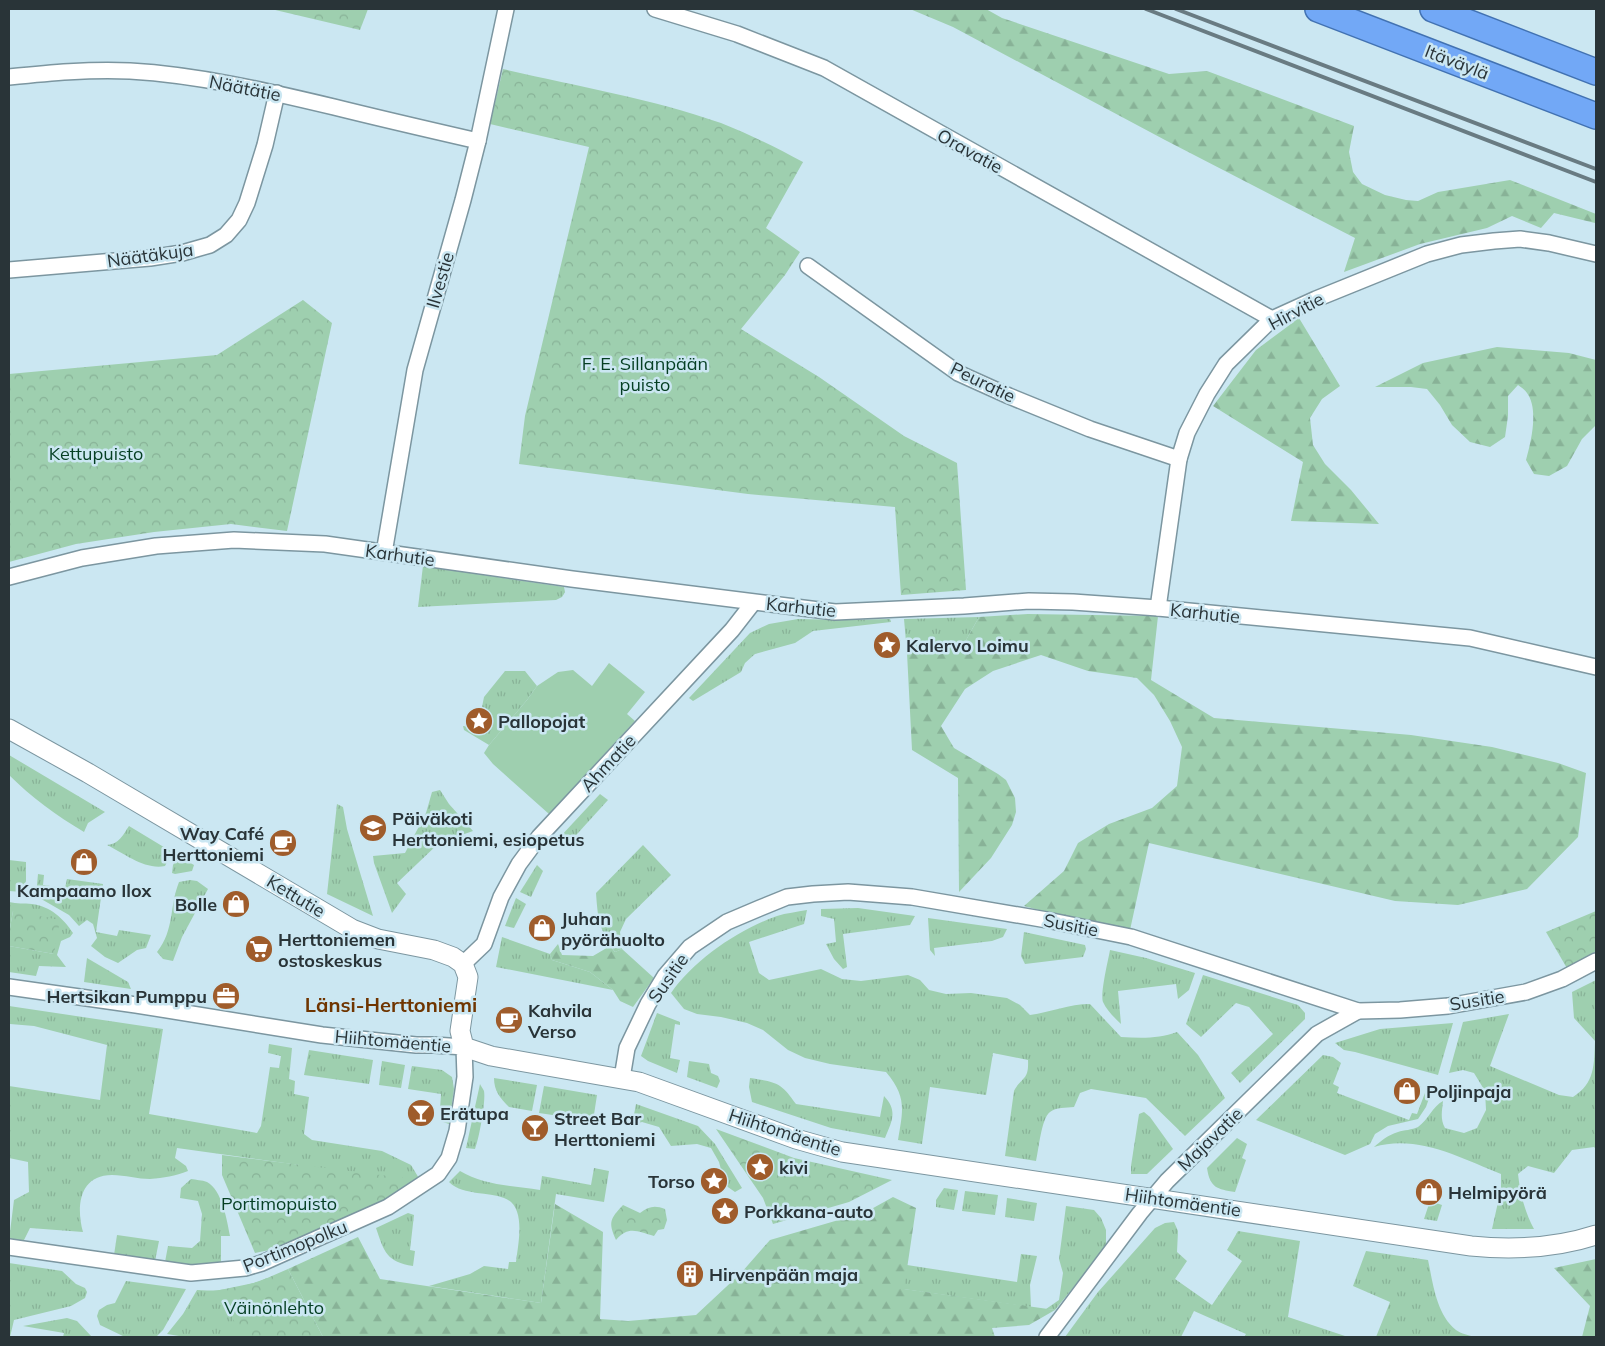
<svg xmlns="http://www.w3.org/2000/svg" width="1605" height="1346" viewBox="0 0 1605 1346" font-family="Mulish,sans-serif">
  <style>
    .grass { fill: url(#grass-tufts) }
    .forest { fill: url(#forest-firs) }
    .park { fill: url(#park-crowns) }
    .garden { fill: #9ecfaf }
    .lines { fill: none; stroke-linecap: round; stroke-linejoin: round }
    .minor-casing { stroke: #7c96a0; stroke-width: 18 }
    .tertiary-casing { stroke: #7c96a0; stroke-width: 21 }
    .trunk-casing { stroke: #4272b2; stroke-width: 28 }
    .minor { stroke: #fff; stroke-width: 15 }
    .tertiary { stroke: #fff; stroke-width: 19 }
    .trunk { stroke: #72a8f6; stroke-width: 25 }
    .rail { stroke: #697b82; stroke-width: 4 }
    .labels { text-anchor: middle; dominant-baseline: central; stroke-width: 5; stroke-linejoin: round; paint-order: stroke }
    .street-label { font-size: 18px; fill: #293438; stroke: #cbe7f2 }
    .park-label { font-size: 18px; fill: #053f23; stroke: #cbe7f2 }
    .poi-label { font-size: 18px; font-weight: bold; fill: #293438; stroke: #cbe7f2; text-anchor: start }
    .quarter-label { font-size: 20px; font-weight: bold; fill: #6f3500; stroke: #cbe7f2 }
  </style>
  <defs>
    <pattern id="grass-tufts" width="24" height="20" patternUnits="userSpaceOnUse" patternTransform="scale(1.25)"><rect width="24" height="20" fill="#9ecfaf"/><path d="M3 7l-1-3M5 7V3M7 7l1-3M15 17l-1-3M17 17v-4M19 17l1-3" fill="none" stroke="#88b297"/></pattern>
    <pattern id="forest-firs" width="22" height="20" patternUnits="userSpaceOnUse" patternTransform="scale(1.25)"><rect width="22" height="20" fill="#9ecfaf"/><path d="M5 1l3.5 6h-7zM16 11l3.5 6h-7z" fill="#88b297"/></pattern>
    <pattern id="park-crowns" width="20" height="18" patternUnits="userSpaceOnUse" patternTransform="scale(1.25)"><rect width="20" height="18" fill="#9ecfaf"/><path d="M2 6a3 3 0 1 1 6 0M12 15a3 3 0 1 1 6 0" fill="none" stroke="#88b297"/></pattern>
  </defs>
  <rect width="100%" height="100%" fill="#cbe7f2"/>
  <g class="grass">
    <path d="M423,566l141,21 1,5 -3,5 -6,3 -138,7z"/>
    <path d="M979,617l-14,25 -58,11 -3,-34z"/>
    <path d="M798,619l46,1 46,-1 1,3 -78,9 -18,12 -40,11 -10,9 -4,9 -48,29 -4,-3 61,-65 19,-9z"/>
    <path d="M505,671h20l12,15 -10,14 -38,45 -25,-15 -1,-4 17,2 5,-5 -4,-11 3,-15z"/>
    <path d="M9,755l96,57 -17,11 -4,9c-27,-16 -53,-35 -75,-57z"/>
    <path d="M440,790l9,14 24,27 -34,12 -42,40 9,11 -14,19 -18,-50 -1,-7 32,-3 21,-40 6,-21z"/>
    <path d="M600,794l8,6 -40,44 -8,-7z"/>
    <path d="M337,804l6,3 4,22 26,87 -46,-22z"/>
    <path d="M129,826l43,26 -7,14c-20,4 -40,-12 -58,-21 12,-1 16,-10 22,-19z"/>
    <path d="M643,845l28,30 -45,44 -6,13 2,17 -7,3c-16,-23 -17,-31 -19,-59z"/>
    <path d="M178,856l16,9 -2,6 -17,3 -3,-1 1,-8z"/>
    <path d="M9,860l17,2v19l-4,11 -13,-1z"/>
    <path d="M537,865l6,6 -12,26 -11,-5z"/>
    <path d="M38,874l6,1 -1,10 22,3 2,-9 36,5 -7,48 21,4 2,-6 32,5 -5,13 -9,2 -19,13 -13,-6 -14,-11 6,-8 -4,-14 -6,-4 -8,6 -10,-11 -33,-19z"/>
    <path d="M190,880l7,1 11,8 -26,48 -9,24 -10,-2 -6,-7c18,-23 12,-45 22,-70z"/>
    <path d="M516,898l10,6 -12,24 -9,-2z"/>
    <path d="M9,902c8,2 15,1 23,2 18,2 32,15 41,29l-3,4 -9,4 -4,14 9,12 -27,-1 -3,10 -27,-4v-26l45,8 -41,-43 -4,23z"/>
    <path d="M858,908l57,8 -5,9 -67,9 4,33 -4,2 -9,-10 -8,-15 10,-2 -2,-23 -13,-3v-7z"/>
    <path d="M807,910l-3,14 -55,18 10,31 10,7 52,-11 21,10 19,2 47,-6 12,5 9,10 17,4 25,-1 36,5 13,7 10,10c21,-3 39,-11 60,-11l31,33c19,1 38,2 56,-5l21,23 27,43 -40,38 -39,-38 -55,-9 -11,4 -6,14c-8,1 -18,0 -24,5 -9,7 -11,37 -14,49l-31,-5 9,-65c8,-15 15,-10 14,-31l-35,-7 -7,42 -56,-8 -8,57 -24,-4c5,-30 9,-43 -12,-68l-56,-8 -25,-6 -17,-8 -25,-20 -16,-7 -26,-6 -24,-3 -13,-5 -13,-16c23,-33 68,-64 106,-77 9,-3 20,-4 30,-6z"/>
    <path d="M928,918l79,11 -4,8 -11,4 -58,7 1,8 -5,-6z"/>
    <path d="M1024,932l61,13 1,4 -3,8 -58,7 -4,-8z"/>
    <path d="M502,937l48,17 2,6 38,12 23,18 -117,-23z"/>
    <path d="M1110,950l36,8 49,15 -6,17 -11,9 -2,-15 -58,7 3,33c-6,-6 -14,-13 -18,-22 -3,-8 5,-41 7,-52z"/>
    <path d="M87,958l41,24 3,7 -47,-7z"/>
    <path d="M1203,975l95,30 7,8v6l-65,64 -9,-10 42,-39 -24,-27 -13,-4 -35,34 -15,-13z"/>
    <path d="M1596,980v169l-2,-2 -22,3 -18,23 -26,-7 -10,8c2,19 7,39 16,55h-42l9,-40v-15c-40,-16 -84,-40 -127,-27 8,-7 14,-12 24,-15 6,-2 14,-2 20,-5 10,-7 15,-21 25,-26 -1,10 -3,18 2,27l19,5 13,-5 9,-18 -1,-19 -11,-18 -11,-3 -14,3 14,-51 46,-8 -19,52 69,29 14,2c22,-14 21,-32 22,-56l-21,-23 -2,-26z"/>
    <path d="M9,1006l154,23 -14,85 108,19 4,-7 9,-59 9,1 2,-12 -13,-3 1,-9 23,4 -3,31 6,2 -1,13 15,3 -5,37 8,6 70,11 29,14 9,15 -37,21 -67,30 -17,-66 -122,-17 -2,10 11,8 2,5c-13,5 -24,7 -38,8 -12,0 -25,-4 -38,-4 -33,0 -36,32 -29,57l-53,-4 -7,14 -14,-2 5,-40 15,-8 -1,-30 -19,-4v-72l91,14 7,-55 -73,-19 -24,-2z"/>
    <path d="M657,1013l23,9v3l-5,-1 -5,34 10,2 -3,13 -29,-12 -7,-5z"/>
    <path d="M1453,1023l-15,52 -83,-23 -11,-2 -9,-7 45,-14z"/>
    <path d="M309,1050l64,10 -4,24 -65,-9z"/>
    <path d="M1323,1055l10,2 8,6 -8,21 6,3 -2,6 72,27 3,-7 5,1 11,-29 5,2 -7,20 -8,12 -30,7 -13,8 -5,10 -25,11 -89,-35z"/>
    <path d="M382,1061l23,4 -4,23 -22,-3z"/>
    <path d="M689,1061l20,3 2,9 7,3 2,5 -3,7 -30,-11z"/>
    <path d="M412,1066l30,4 10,7 2,12 -5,35 -6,-2 -3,-12 1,-16 -33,-5z"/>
    <path d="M494,1078l43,7 -5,26 -23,-4c-9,-9 -15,-16 -15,-29z"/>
    <path d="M750,1078c26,4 31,4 46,26l84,13 4,-21c14,15 8,25 1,42l-54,-10 -79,-26 -3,-15z"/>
    <path d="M480,1084c1,2 3,5 4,7 2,10 -5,48 -9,58l-9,-1z"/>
    <path d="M544,1086l53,9 -4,26 -54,-8z"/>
    <path d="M636,1104l62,22 17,18 27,44 -7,4 -10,-7 -6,-23 -8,-14 -14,-4 -26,2 -12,-19 -17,-5 -6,2 -3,-4z"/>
    <path d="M1144,1112l6,5 23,32 -26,25h-16v-8l8,-52z"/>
    <path d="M1237,1138l10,6 -5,14 4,2 -11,32c-18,-3 -25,-4 -28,-24z"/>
    <path d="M594,1168l15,3 -5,31 -48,-8 -15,109 -112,-17 41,-12 14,-8 24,3 1,-7h7c2,-18 11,-56 -12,-64 -8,-3 -18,-4 -27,-5 -10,-2 -20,-3 -28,-11l11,-11c23,14 53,15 80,19l2,-14 49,9z"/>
    <path d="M191,1179c5,1 11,1 16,3 15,8 20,38 23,54h-9v28l-35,1 -21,-3 3,-16 24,2 8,-7 2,-27 -4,-13 -18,-3 1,-10z"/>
    <path d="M944,1188l14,2 -4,20 -18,-3v-7z"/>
    <path d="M965,1191l33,4 -3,20 -33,-4z"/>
    <path d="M1007,1198l30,5 -3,18 -29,-4z"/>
    <path d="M1430,1201l12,4 -5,16 -13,-2z"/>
    <path d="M1066,1206l28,4 7,8 5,12v17l-51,63 -9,-1 13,-9 4,-27 -4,-14z"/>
    <path d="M408,1213l6,2 -4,35 5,1 -2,15c-26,-4 -29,-14 -37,-38z"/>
    <path d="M1174,1222l4,9 -1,21 10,9 -12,18 37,26 30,-44 -15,-11 11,-19 62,10 -12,76 60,20h-104l2,-3 -52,-23 -13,26h-116l33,-45 57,-64 10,-5z"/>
    <path d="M117,1235l42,6 -4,20 -41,-6z"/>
    <path d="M1366,1251l62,9c5,23 8,54 28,70 5,4 13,5 19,7h-99l14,-35 -37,-16z"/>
    <path d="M1021,1254l16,2 -7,29 1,22 -128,-18 4,-24 110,17z"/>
    <path d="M9,1263l53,8 14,13 9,4 2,4 -2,6 -14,8 -57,14 -4,17h-1z"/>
    <path d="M267,1278l32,59h-114l-18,-3 16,-20 14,-24c22,2 49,-3 70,-12z"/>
    <path d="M126,1281l60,8 -23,41 -7,7h-31l-25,-12 -3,-9 2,-6 8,-5 8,-2z"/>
    <path d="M67,1318l10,3 15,16h-29l1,-4 -41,-7z"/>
  </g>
  <g class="forest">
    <path d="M910,9h76l16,9 167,56 38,-3 147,55 -5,26 4,20 9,12 23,11 21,5 12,1 20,-9 72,-12 86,34v14l-1,-5 -41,-10 -13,15 -29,-12 -25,12 -67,16 -76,28 11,-34 -190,-98 -212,-113z"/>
    <path d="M1299,318l41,68 -18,13 -12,19 3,27 12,19 26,26 28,34 -88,-3 12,-59 -90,-56 43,-56z"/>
    <path d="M1497,347l72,6 27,7v65l-14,14 -15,27 -18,10 -15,-2 -8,-14c5,-18 13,-51 1,-67 -2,-3 -6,-6 -9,-8l-10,11v20l-3,21 -15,10 -20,-5 -18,-17 -12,-20 -13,-16 -16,-2h-36l48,-24z"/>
    <path d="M1028,614l130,2 -7,64 63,38 197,17 81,12 66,16 28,10 -8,64 -51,52 -69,16 -63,-4 -246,-58 -19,87 -69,-14 -37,-10 40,-35 14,-28 31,-19 43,-16 25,-22 5,-39 -12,-26 -16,-26 -17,-17 -49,-7 -47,-16 -48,16 -28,18 -24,37 13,22 44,26 8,6 9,18 1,14 -4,13 -21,33 -32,34 -1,-114 -46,-28 -5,-97 58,-11 14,-25z"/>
    <path d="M558,944l4,11 31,1 17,-10 5,6 7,-3 32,29 -21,29 -13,-6 -7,-11 -23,-18 -38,-12 -2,-6z"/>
    <path d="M893,1197l23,11 -12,81 151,21 -26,15 -37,3 3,9h-672l-35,-68 70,-32 22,42 161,24 14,-99 48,28 -3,87 28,2 68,-6 45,-42 29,-33 96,-28z"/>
    <path d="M1596,1259v78h-14l8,-31 -36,-38z"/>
  </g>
  <g class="park">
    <path d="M271,9h97l-8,21z"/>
    <path d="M503,69c72,17 147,29 218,54 28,11 56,25 82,39l-37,66 34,24 -15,23 -44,54 78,48 85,59 53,27 9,127 -65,5 -6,-88 -147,-13 -229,-30 6,-48 64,-269 -99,-23z"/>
    <path d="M303,300l29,23 -45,208 -56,-7 -77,8 -78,12 -67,18v-188l208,-19z"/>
    <path d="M13,911l47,9 -6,34 -45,-8v-12z"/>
    <path d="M1596,911v40l-28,19 -22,-38z"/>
    <path d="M716,1129l78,29 98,22 -43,22 -76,22 -10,-26z"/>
    <path d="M222,1155l198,25 -37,21 -104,47 -24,5 -33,-78z"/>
    <path d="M623,1205l17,8c9,-7 15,-8 25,-4l2,11 -3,9 -6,1 -4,6c-16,-4 -25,-11 -38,4 -8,-18 -6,-21 7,-35z"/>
    <path d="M288,1269l35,68h-83v-3l-20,-44 38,-8z"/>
  </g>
  <path class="garden" d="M609,663l36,29 -18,22 8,7 -86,93 -56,-50 -9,-11 5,-8 38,-45 10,-14 21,-14 15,-2 19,16z"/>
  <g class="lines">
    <defs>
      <g id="minor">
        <path d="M655,9l82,25 87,34 448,251"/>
        <path d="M9,77c40,-4 80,-8 121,-6 69,4 137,20 204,36 48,12 96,23 144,34"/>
        <path d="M808,266l150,107 51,23 81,33 89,30"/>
        <path d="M9,270l141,-12 32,-5 28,-8 16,-10 13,-15 8,-17 18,-58 12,-52"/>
        <path d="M384,553l31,-183 48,-170 15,-59 28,-132"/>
        <path d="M9,577l73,-19 74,-12 78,-6 91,4 247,35 263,33 129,-6 65,-5 44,1 85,6 312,30 126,29"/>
        <path d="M1158,608l21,-149 8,-26 20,-39 19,-30 46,-45 44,-20 111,-45 34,-9 33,-4 26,-2 29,4 47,11"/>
        <path d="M463,964l21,-20 17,-47 18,-33 20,-27 193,-207 21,-27"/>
        <path d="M9,987l127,18 186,30 94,10h18l30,2 1,30 -8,54 -8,27 -11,16 -50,33 -126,56 -17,5 -54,5 -182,-26"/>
        <path d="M622,1078l5,-30 21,-44 17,-28 25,-29 37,-25 33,-14 27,-11 26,-3 35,-2 64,5 135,23 84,17 227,74 42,-1 48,-4 78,-14 36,-13 34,-18"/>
        <path d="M1047,1337l93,-124 27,-32 150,-147 41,-23"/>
      </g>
      <path id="tertiary" d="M9,729l79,44 264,156 26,10 56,11 19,7 10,7 5,13 -8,54 4,16 27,9 148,26 157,57 46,13 629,94c41,4 85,2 125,-11"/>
      <g id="trunk">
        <path d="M1318,9l278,107"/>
        <path d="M1433,9l163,63"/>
      </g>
    </defs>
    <use href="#minor" class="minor-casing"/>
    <use href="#tertiary" class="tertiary-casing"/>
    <use href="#trunk" class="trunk-casing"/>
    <use href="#minor" class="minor"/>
    <use href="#tertiary" class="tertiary"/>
    <use href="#trunk" class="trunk"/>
    <g class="rail">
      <path d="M1146,9l450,173"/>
      <path d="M1176,9l420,160"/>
    </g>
  </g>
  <defs>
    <symbol id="sight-disc" viewBox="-11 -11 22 22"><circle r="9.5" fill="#9f5c2b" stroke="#cbe7f2"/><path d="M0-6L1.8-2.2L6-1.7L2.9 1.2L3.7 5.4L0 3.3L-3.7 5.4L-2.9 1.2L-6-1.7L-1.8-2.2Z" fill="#fff"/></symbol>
    <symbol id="school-disc" viewBox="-11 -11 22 22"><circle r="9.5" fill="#9f5c2b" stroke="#cbe7f2"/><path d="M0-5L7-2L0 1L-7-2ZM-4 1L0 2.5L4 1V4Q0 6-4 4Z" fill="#fff"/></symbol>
    <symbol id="cafe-disc" viewBox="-11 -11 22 22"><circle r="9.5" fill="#9f5c2b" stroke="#cbe7f2"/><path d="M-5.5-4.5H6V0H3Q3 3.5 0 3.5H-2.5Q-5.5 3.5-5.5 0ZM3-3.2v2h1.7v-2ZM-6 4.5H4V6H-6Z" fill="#fff"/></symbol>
    <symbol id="shop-disc" viewBox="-11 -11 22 22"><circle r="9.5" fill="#9f5c2b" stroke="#cbe7f2"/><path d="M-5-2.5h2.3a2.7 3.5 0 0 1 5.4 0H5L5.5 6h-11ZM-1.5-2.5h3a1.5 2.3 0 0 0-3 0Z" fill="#fff"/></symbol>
    <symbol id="supermarket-disc" viewBox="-11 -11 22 22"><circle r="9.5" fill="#9f5c2b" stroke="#cbe7f2"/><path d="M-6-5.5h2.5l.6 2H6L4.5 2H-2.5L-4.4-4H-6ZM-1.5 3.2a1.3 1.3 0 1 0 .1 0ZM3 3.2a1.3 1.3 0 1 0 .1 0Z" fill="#fff"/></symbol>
    <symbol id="office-disc" viewBox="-11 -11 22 22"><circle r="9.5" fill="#9f5c2b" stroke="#cbe7f2"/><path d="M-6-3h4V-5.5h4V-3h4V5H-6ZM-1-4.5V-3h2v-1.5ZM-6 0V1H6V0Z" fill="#fff"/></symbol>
    <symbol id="bar-disc" viewBox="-11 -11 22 22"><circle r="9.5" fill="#9f5c2b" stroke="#cbe7f2"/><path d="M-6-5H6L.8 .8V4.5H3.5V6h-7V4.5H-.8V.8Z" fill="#fff"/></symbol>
    <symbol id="building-disc" viewBox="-11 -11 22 22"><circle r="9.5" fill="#9f5c2b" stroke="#cbe7f2"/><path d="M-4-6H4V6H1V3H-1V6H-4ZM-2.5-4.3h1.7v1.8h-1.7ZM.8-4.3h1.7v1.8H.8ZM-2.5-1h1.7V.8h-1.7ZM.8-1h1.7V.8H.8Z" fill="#fff"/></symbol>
  </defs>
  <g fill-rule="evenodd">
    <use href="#sight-disc" x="871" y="629" width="32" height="32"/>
    <use href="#sight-disc" x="463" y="705" width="32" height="32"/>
    <use href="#school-disc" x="357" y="812" width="32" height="32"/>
    <use href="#cafe-disc" x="267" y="827" width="32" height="32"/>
    <use href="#shop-disc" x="68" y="846" width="32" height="32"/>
    <use href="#shop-disc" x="220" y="888" width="32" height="32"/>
    <use href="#shop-disc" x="526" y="912" width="32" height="32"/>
    <use href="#supermarket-disc" x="243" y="933" width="32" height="32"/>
    <use href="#office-disc" x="210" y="980" width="32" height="32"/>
    <use href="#cafe-disc" x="493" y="1004" width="32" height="32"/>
    <use href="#shop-disc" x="1391" y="1075" width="32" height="32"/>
    <use href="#bar-disc" x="405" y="1097" width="32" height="32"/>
    <use href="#bar-disc" x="519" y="1112" width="32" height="32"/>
    <use href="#sight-disc" x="744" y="1151" width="32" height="32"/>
    <use href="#sight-disc" x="698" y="1165" width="32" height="32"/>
    <use href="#shop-disc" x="1413" y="1176" width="32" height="32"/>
    <use href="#sight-disc" x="709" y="1195" width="32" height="32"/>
    <use href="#building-disc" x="674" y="1258" width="32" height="32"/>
  </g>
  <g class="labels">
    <g class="street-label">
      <text transform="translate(1457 62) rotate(21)">Itäväylä</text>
      <text transform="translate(245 88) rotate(11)">Näätätie</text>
      <text transform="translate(970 151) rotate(29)">Oravatie</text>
      <text transform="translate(150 255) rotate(-8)">Näätäkuja</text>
      <text transform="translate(440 280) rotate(-74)">Ilvestie</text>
      <text transform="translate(1296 311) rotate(-28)">Hirvitie</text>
      <text transform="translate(983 382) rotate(26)">Peuratie</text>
      <text transform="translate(400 555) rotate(8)">Karhutie</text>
      <text transform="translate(801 607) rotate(6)">Karhutie</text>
      <text transform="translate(1205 613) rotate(6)">Karhutie</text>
      <text transform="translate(608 763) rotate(-47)">Ahmatie</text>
      <text transform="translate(296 896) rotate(31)">Kettutie</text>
      <text transform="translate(1071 925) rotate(11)">Susitie</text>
      <text transform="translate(668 978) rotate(-55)">Susitie</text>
      <text transform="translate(1477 1000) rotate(-9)">Susitie</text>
      <text transform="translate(393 1041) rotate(5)">Hiihtomäentie</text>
      <text transform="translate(785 1132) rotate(18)">Hiihtomäentie</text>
      <text transform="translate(1210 1139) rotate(-44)">Majavatie</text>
      <text transform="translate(1183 1202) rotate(8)">Hiihtomäentie</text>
      <text transform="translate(295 1246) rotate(-22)">Portimopolku</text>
    </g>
    <g class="park-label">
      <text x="645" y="363">F. E. Sillanpään<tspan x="645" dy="21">puisto</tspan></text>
      <text x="96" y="453">Kettupuisto</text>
      <text x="279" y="1203">Portimopuisto</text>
      <text x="274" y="1307">Väinönlehto</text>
    </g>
    <g class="poi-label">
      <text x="906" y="645">Kalervo Loimu</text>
      <text x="498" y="721">Pallopojat</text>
      <text x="392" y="818">Päiväkoti<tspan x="392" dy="21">Herttoniemi, esiopetus</tspan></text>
      <text x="264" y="833" text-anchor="end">Way Café<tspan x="264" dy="21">Herttoniemi</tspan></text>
      <text x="84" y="890" text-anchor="middle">Kampaamo Ilox</text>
      <text x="217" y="904" text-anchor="end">Bolle</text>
      <text x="561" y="918">Juhan<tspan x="561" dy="21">pyörähuolto</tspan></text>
      <text x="278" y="939">Herttoniemen<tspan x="278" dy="21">ostoskeskus</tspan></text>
      <text x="207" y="996" text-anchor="end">Hertsikan Pumppu</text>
      <text x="528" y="1010">Kahvila<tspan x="528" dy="21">Verso</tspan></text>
      <text x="1426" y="1091">Poljinpaja</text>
      <text x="440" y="1113">Erätupa</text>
      <text x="554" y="1118">Street Bar<tspan x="554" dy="21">Herttoniemi</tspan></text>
      <text x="779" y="1167">kivi</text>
      <text x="695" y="1181" text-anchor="end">Torso</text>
      <text x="1448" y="1192">Helmipyörä</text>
      <text x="744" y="1211">Porkkana-auto</text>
      <text x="709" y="1274">Hirvenpään maja</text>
    </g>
    <g class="quarter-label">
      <text x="391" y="1004">Länsi-Herttoniemi</text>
    </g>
  </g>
  <rect width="1605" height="1346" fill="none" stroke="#293438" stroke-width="20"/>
</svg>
